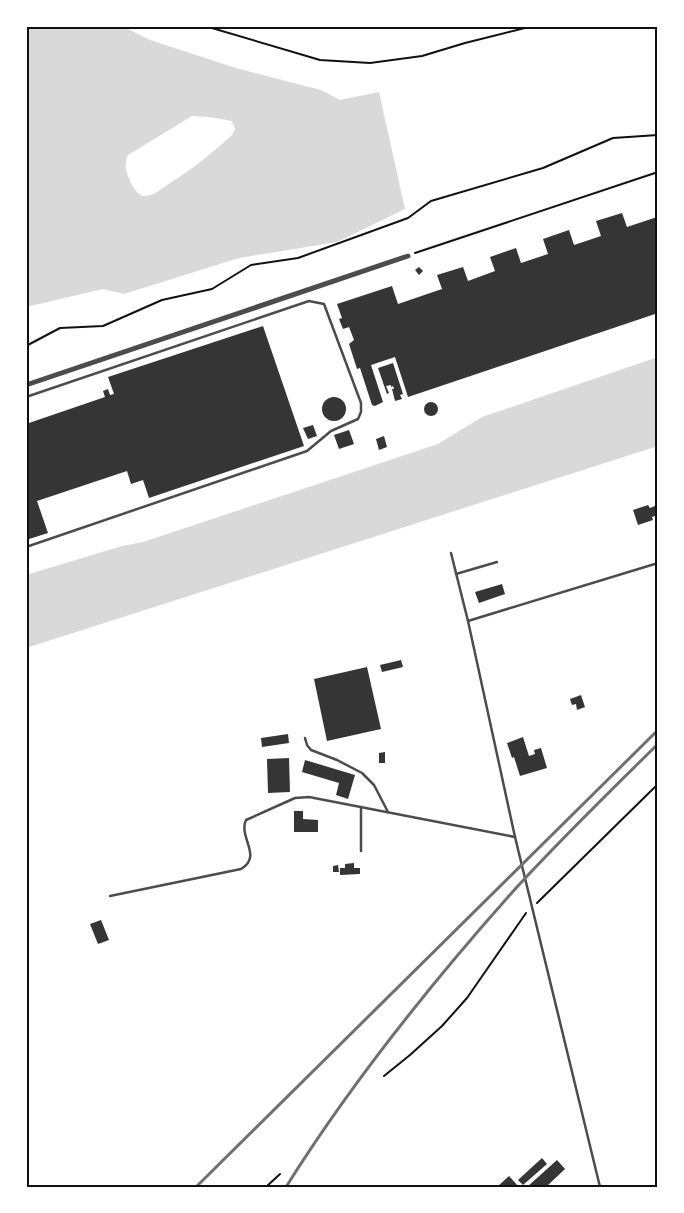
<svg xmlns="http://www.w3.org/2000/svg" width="684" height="1213" viewBox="0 0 684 1213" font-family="Quicksand,sans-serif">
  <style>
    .water { fill: #d9d9d9; fill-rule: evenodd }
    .building { fill: #353535 }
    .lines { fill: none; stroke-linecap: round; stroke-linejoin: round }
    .path { stroke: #111; stroke-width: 2 }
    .service { stroke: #4c4c4c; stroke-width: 2.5 }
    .minor { stroke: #4c4c4c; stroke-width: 5 }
    .rail { stroke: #707070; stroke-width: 3 }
    .neatline { fill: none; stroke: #111; stroke-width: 2 }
  </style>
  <rect width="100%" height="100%" fill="#fff"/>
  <g class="water">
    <path d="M26,26h96l28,14 86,28 85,22 19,10 39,-8 26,117 -68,33 -98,16 -115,36 -21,-5 -77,18zM192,116l17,1 23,4 3,8 -3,6c-21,19 -38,33 -62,48 -7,5 -15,12 -24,13 -7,1 -11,-6 -14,-11 -5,-11 -9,-18 -4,-30z"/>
    <path d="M658,357v89l-632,202v-73l96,-29 21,-4 295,-98 44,-27z"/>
  </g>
  <g class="building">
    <path d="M622,213l5,14 30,-10 1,96 -250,84 -13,-40 -24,8 12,37 -8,4 -3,-1 -12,-37 -3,1 -8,-25 5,-4 -5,-13 -6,2 -4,-10 3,-1 -5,-14 55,-18 6,18 44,-15 -5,-14 26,-8 5,14 27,-10 -5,-14 26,-9 5,15 27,-9 -5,-15 26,-9 5,15 27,-9 -5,-15z"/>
    <path d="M419,267l4,4 -4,4 -4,-5z"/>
    <path d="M263,326l41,120 -155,52 -6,-18 -12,4 -4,-13 -90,30 11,32 -22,7v-116l79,-27 -2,-6 5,-2 2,6 4,-1 -6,-17z"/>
    <path d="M393,363l10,31 -3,1 2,4 -7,2 -3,-12h2l-1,-3 -2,1v-2l-5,1 3,7 -2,1 -9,-26z"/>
    <circle cx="334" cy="409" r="12"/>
    <circle cx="431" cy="409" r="7"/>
    <path d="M313,425l4,11 -9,3 -5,-11z"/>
    <path d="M349,430l5,14 -15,5 -5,-14z"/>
    <path d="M384,436l3,11 -8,3 -3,-11z"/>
    <path d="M648,505l2,3 5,-2v2l3,-1v8l-6,2 1,3 -15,5 -5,-15z"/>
    <path d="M502,584l3,10 -26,9 -4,-11z"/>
    <path d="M401,660l2,7 -21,5 -2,-7z"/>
    <path d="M367,667l14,62 -54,12 -13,-62z"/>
    <path d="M581,695l4,12 -8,3 -1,-6 -4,1 -2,-6z"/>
    <path d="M288,734l1,9 -27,4 -1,-9z"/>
    <path d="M523,737l6,19 6,-2 -1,-4 7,-2 6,20 -27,8 -6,-19 -2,1 -5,-15z"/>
    <path d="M385,752v11h-6v-10z"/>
    <path d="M289,758l1,34 -22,1 -1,-34z"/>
    <path d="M305,760l50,15 -7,24 -12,-4 3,-12 -37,-11z"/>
    <path d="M294,811h9v8l15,1v12h-24z"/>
    <path d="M354,863v5h6v6l-20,1v-7h5v-4z"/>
    <path d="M338,865l1,7h-6v-6z"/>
    <path d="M101,920l8,20 -11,4 -8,-20z"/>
    <path d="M542,1158l5,6 -24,21 -5,-5z"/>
    <path d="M557,1160l8,9 -19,18h-19z"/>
    <path d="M509,1176l10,11h-22z"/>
  </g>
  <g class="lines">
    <g class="path">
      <path d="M205,26l115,34 50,3 52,-7 43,-13 68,-17"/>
      <path d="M415,253l243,-81"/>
      <path d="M26,346l34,-18 43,-2 59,-26 50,-11 39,-24 47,-7 110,-40 23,-17 112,-33 70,-30 45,-3"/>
      <path d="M537,903l121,-119"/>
      <path d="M384,1076l26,-21 32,-29 25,-28 59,-85"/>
      <path d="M266,1187l14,-13"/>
    </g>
    <g class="service">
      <path d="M26,397l283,-96 15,3 37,99v9l-3,7 -27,12 -24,20 -281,96"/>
      <path d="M451,553l17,68 47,216 85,350"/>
      <path d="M456,574l41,-12"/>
      <path d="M468,621l190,-58"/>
      <path d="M305,738l2,7 4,5 26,10 25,13 12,12 14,27"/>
      <path d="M361,807v44"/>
      <path d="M110,896l131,-27c22,-13 -3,-32 5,-49l49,-22 14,-1 206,40"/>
    </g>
    <path class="minor" d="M26,385l382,-129"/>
    <g class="rail">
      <path d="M196,1187l462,-457"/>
      <path d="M286,1187c67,-107 147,-206 231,-300 45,-49 93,-96 141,-143"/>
    </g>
  </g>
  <rect width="684" height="1213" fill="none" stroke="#ffffff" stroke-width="55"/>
  <rect x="28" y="28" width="628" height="1158" class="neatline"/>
</svg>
